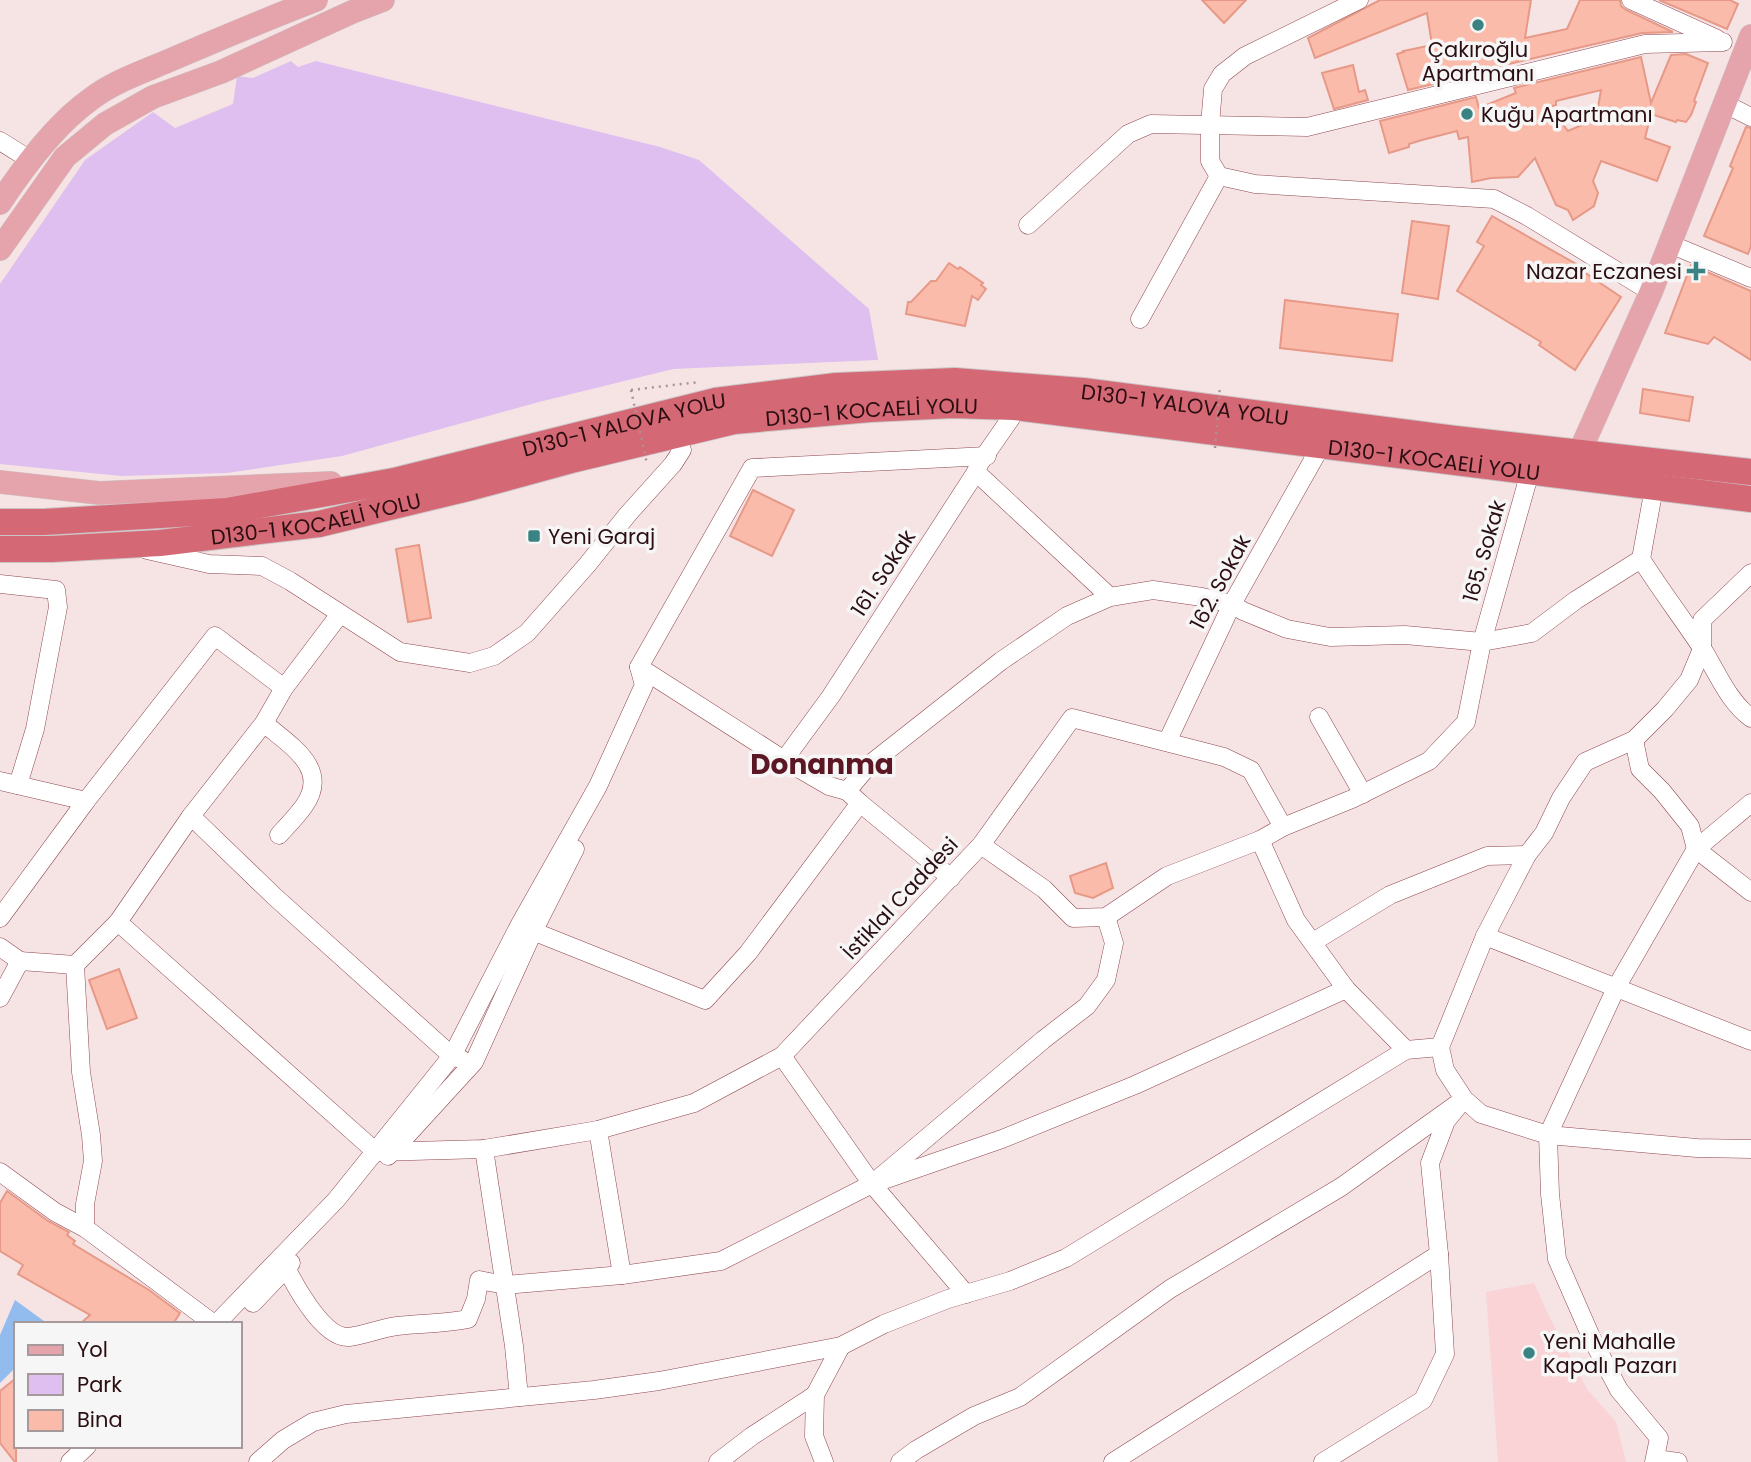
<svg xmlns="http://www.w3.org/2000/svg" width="1751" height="1462" viewBox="0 0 1751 1462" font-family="Poppins,sans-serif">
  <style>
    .built { fill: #f9d3d5 }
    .green { fill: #debfef }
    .water { fill: #92bbee }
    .building { fill: #fbbbab; stroke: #e79987; stroke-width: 2; fill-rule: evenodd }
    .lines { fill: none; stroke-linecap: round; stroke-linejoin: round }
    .minor-casing { stroke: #8f474f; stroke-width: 19 }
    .major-casing { stroke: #ccc5c6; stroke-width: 24 }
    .highway-casing { stroke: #ccc5c6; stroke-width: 28 }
    .path { stroke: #a99395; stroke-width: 2.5; stroke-dasharray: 2 5; stroke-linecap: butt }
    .minor { stroke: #fff; stroke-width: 18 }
    .major { stroke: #e5a4ac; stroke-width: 23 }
    .highway { stroke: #d46875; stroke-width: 26 }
    .path-bridge { stroke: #a99395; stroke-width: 2.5; stroke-dasharray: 2 5; stroke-linecap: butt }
    .poi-dot { fill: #3b8382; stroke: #f6f6f6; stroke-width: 2.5 }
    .labels { text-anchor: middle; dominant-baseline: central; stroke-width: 7; stroke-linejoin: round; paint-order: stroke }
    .poi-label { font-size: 21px; fill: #2b0e12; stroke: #f6f6f6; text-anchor: start }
    .street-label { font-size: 21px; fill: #2b0e12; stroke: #f6f6f6 }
    .district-label { font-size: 28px; font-weight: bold; fill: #5b1824; stroke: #f6f6f6 }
  </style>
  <rect width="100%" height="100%" fill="#f6e4e5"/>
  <path class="built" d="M1534,1283l15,33 38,73 29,33 10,40h-128l-12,-170z"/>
  <path class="green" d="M291,61l7,6 18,-6 344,86 39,13 170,149 9,51 -205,9 -134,33 -197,54 -115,17 -106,3 -121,-12v-180l85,-124 68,-48 22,16 58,-24 4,-28 16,2z"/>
  <path class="water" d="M15,1300l33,24h-32v43l-16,16v-48z"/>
  <g class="building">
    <path d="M1202,0h44l-22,23z"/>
    <path d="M1380,0h151l-6,38 42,-9 13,-29h40l1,6 5,4 47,22 -31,1 -172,40 1,2 -63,15 -11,-36 7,-2 -1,-1 29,-6 -5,-32 -112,45 -7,-20z"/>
    <path d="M1659,0h71l8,4 -11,25z"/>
    <path d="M1686,54l22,9 -14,38 2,1 -5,13 -5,7 -9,-2 -1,2 -25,-8 -6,24 25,9 -13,34 -56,-20 -8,20 5,12 -4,13 -21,14 -5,-10 -12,-5 -21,-47 -17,19 -27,1 -19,4 -4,-45 -9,2 -2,-8 -35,9 -13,4v3l-20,6 -9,-32 96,-24 3,11 37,-15 -2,-5 127,-31 10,46 20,-48zM1601,90l-5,29 -28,12 -19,-24 7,-2v-4z"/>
    <path d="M1353,65l6,27 6,-2 3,10 -34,9 -12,-36z"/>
    <path d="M1746,127l5,1v118l-3,8 -44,-18 29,-68 -3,-2z"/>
    <path d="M1492,216l84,48 -1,2 46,31 -46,73 -36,-25 2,-3 -84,-51 27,-45 -7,-4z"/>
    <path d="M1412,221l37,5 -11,73 -36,-6z"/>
    <path d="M949,263l9,6 2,-2 23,16 -2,2 5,4 -8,11 -6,-4 -7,30 -59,-12 2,-12h3l20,-21h5z"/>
    <path d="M1691,265l60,26v69l-37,-23 -6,7 -43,-11z"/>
    <path d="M1285,300l113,14 -6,47 -112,-13z"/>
    <path d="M1643,389l50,8 -4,24 -49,-8z"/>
    <path d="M753,490l41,20 -22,46 -42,-20z"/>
    <path d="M419,545l12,73 -23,4 -12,-73z"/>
    <path d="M1106,863l7,25 -20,10 -18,-5 -5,-17z"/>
    <path d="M119,969l18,49 -30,11 -18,-49z"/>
    <path d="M7,1191l41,30 21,11 -2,3 8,6 -2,3 76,46 31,23 -7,11h-93l10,-9 -72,-41 5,-9 -23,-14v-48z"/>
    <path d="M16,1378v84h-1l-15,-19v-52z"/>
  </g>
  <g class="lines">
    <defs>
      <g id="minor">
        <path d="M1359,0l-114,56 -23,18 -9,15 -3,36v36l9,15 36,8 239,15 33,17 124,76"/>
        <path d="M1631,0l86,39"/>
        <path d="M1725,104l26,13"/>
        <path d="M0,141l32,20"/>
        <path d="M1028,225l100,-91 23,-10 156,3 338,-83 78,-2"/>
        <path d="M1670,244l81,34"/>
        <path d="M1140,319l79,-143"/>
        <path d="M976,472l134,125"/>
        <path d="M147,550l62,14 53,2 28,15 110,71 70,11 24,-7 33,-23 60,-68 41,-51 45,-50 9,-14"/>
        <path d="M1641,559c19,30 41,59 61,89 15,24 26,53 49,70"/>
        <path d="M1751,573l-49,47v29l-13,31 -24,29 -31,31 -49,22 -24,36 -17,35 -17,22 -42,81 -45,111 5,23 19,29 17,15 67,21 149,13 54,1"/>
        <path d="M0,584l56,6 2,17 -23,122 -17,56"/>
        <path d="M639,667l145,93 45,26 18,5 22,-26 132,-104 66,-45 43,-19 43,-7 49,7 30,7 11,7 44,18 43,8 75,-2 77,7 50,-9 44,-33 65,-41 13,-71"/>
        <path d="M1319,717l44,77"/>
        <path d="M264,723c25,22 67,45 40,83 -7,10 -17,20 -25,29"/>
        <path d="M1634,740l6,29 22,22 28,35 6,23 55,43"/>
        <path d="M1167,742l65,-138 89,-158"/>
        <path d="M784,760l47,-64 145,-224 3,-8 32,-46 3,-11"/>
        <path d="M0,781l86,20 129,-165 69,52"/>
        <path d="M860,803l91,75"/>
        <path d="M191,816l84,81 177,159 9,3"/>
        <path d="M1260,840l36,80 50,69 60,61"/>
        <path d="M981,845l91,-127 152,39 27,13 32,57"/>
        <path d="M0,918l86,-117"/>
        <path d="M118,922l258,230 108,-3 114,-19 96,-27 88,-47 199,-211 63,44 29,29 33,-1 61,-41 93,-36 23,-13 69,-28 77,-38 37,-39 16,-80 48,-170"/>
        <path d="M525,928l180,72 43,-47 112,-150 -13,-12"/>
        <path d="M1485,936l266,105"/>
        <path d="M1313,942l77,-47 97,-39 40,-1"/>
        <path d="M0,947l20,14"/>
        <path d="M75,965l6,107 10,63 2,26 -8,43v24"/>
        <path d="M0,998l20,-37 55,4 43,-43 73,-106 73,-93 20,-35 56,-74"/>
        <path d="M782,1056l90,128 171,-144 44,-34 19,-26 8,-37 -8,-26"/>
        <path d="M598,1130l24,145"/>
        <path d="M484,1149l30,197 5,51"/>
        <path d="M388,1156l86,-94 59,-130 42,-83"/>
        <path d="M0,1172l55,40 30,16 129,96"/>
        <path d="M872,1184l94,110"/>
        <path d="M281,1257c10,22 41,82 68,80 16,-2 32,-9 48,-11 24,-3 47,-2 71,-7l8,-20 3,-19 26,5 117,-10 99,-14 151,-77 130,-45 133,-54 211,-96"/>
        <path d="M253,1303l38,-40"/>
        <path d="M216,1324l120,-124 116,-144 67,-130 79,-140 46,-101 -5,-18 113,-199 235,-12"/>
        <path d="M1656,1459l22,3"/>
        <path d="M70,1462l17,-16"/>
        <path d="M258,1462l25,-22 30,-18 33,-8 248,-24 65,-9 182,-35 43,-22 64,-25 62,-18 56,-23 340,-208 34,-3"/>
        <path d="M718,1462l34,-26 63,-41"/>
        <path d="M824,1462l-10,-26 1,-41 26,-49"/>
        <path d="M900,1462l16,-12 58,-34 46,-19 150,-108 171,-102 123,-88 -18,22 -16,42 9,91 6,100 -22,46 -100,62"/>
        <path d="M1113,1462l326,-208"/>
        <path d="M1654,1462l5,-24 -40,-48 -27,-51 -35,-80 -7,-65 -2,-59 69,-149 79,-137 55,-46"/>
      </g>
      <g id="major">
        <path d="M0,203c23,-35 57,-80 91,-104 22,-17 51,-27 77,-38 49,-21 98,-42 148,-61"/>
        <path d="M0,249l65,-92 40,-33 48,-27 68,-25 131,-60 31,-12"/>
        <path d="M1572,469l79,-177 100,-256"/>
        <path d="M0,482l99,11 232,-10"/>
      </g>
      <g id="highway">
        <path id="s1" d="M0,522h44l183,-11 167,-30 321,-80 121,-15 119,-5 128,10 372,48 296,33"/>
        <path id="s2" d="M0,549h52l108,-6 159,-19 153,-37 103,-28 159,-38 136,-12 83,-4 61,2 737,92"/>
      </g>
    </defs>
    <use href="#minor" class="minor-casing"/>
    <use href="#major" class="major-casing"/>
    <use href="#highway" class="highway-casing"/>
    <path class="path" d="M631,390l68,-8"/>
    <use href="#minor" class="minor"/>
    <use href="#major" class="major"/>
    <use href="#highway" class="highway"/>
    <g class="path-bridge">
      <path d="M631,390l16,74"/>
      <path d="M1215,448l5,-62"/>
    </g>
  </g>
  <g class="poi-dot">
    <circle cx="1478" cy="25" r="7"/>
    <circle cx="1467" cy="114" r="7"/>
    <path d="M1692.5 260.5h7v7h7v7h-7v7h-7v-7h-7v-7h7z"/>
    <rect x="527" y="529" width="14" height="14" rx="3.5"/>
    <circle cx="1529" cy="1353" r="7"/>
  </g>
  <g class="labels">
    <g class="poi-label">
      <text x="1478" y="49" text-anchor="middle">Çakıroğlu<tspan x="1478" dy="24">Apartmanı</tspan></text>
      <text x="1481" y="114">Kuğu Apartmanı</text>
      <text x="1682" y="271" text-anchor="end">Nazar Eczanesi</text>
      <text x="548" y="536">Yeni Garaj</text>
      <text x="1543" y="1341">Yeni Mahalle<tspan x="1543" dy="24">Kapalı Pazarı</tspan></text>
    </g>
    <g class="street-label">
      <text stroke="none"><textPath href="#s1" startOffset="1200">D130-1 YALOVA YOLU</textPath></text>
      <text stroke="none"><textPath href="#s2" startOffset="886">D130-1 KOCAELİ YOLU</textPath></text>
      <text stroke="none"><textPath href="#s1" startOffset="634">D130-1 YALOVA YOLU</textPath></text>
      <text stroke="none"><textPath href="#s2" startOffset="1452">D130-1 KOCAELİ YOLU</textPath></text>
      <text stroke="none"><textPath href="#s2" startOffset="318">D130-1 KOCAELİ YOLU</textPath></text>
      <text transform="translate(1484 551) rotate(-74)">165. Sokak</text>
      <text transform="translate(883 573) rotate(-57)">161. Sokak</text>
      <text transform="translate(1220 582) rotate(-62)">162. Sokak</text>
      <text transform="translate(900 898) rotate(-47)">İstiklal Caddesi</text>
    </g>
    <g class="district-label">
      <text x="822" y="764">Donanma</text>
    </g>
  </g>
  <rect x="14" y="1322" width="228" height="126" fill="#f6f6f6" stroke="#a5999b" stroke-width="2"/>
  <rect x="28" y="1345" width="35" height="10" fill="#e5a4ac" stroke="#a5999b" stroke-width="2"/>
  <text x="77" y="1357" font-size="21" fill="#2b0e12">Yol</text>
  <rect x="28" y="1374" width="35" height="21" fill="#debfef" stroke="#a5999b" stroke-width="2"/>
  <text x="77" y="1392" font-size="21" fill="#2b0e12">Park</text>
  <rect x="28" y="1410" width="35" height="21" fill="#fbbbab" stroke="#a5999b" stroke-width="2"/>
  <text x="77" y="1427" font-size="21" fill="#2b0e12">Bina</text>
</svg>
